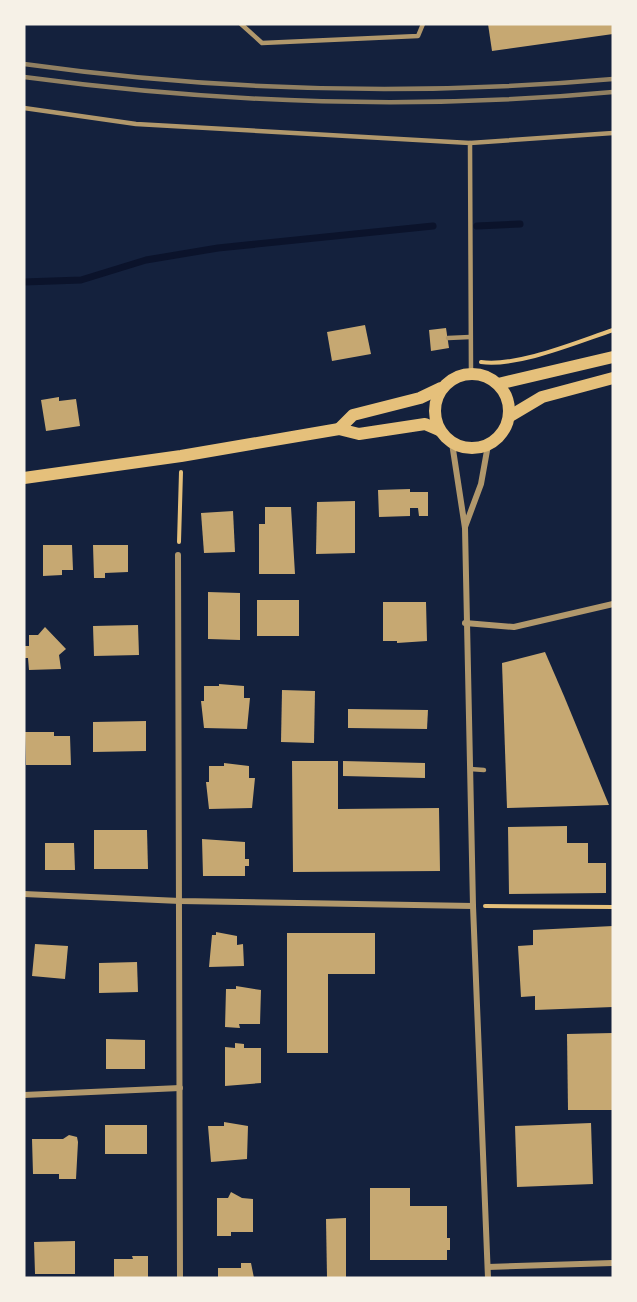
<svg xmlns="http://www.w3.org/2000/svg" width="637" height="1302" viewBox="0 0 637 1302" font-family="Figtree,sans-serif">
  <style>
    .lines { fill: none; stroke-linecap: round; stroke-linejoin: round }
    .stream { stroke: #0b132b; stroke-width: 7 }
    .building { fill: #c6a872 }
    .path { stroke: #e5c07b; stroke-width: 4 }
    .service { stroke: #b1986c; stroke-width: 4.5 }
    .minor { stroke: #b1986c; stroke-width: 6 }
    .secondary { stroke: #e5c07b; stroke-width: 12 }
    .rail { stroke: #918062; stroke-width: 4.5 }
  </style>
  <rect width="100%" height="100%" fill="#14213d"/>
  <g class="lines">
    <g class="stream">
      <path d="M477,226l43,-2"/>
      <path d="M24,282l57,-2 65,-20 72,-12 215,-22"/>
    </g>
  </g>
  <g class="building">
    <path d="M488,24h125v10l-121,17z"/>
    <path d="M365,325l6,29 -39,7 -5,-29z"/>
    <path d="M446,328l3,20 -18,3 -2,-21z"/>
    <path d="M59,397v4l17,-2 4,27 -34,5 -5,-31z"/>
    <path d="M410,489v3h18v24h-9l-1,-8h-8v8l-31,1 -1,-27z"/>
    <path d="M355,501v52l-39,1 1,-52z"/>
    <path d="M265,507h26l4,67h-36v-50h6z"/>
    <path d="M233,511l2,41 -31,1 -3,-40z"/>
    <path d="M43,545h29l1,25h-11v5l-19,1z"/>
    <path d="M93,545h35v27l-23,1v5h-11z"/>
    <path d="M208,592l32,1v47l-32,-1z"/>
    <rect x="257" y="600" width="42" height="36"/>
    <path d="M383,602h43l1,39 -30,2v-2h-14z"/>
    <path d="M138,625l1,30 -45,1 -1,-30z"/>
    <path d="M45,627l21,22 -7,6 2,14 -32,1 -1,-12h-4v-12h5v-11h9z"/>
    <path d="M545,652l19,44 45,109 -102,3 -5,-145z"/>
    <path d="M219,684l25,2v12h6l-3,31 -43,-1 -3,-27h3v-15h15z"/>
    <path d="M282,690l33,1 -1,52 -33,-1z"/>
    <path d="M348,709l80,1 -1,19 -79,-1z"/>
    <path d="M146,721v30l-53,1v-30z"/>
    <path d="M25,732h29v4h16l1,29h-45z"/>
    <path d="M292,761h46v48l101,-1 1,63 -147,1z"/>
    <path d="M343,761l82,2v15l-82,-2z"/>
    <path d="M224,763l25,3v12h6l-3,30 -43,1 -3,-27h3v-16h15z"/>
    <path d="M567,826v17h21v20h18v30l-97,1 -1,-67z"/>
    <path d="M94,830h53l1,39h-54z"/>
    <path d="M202,839l43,3v17h4v7h-4v10h-42z"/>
    <path d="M45,843h29l1,27h-30z"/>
    <path d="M613,926v81l-78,3v-14l-14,1 -3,-51 15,-1v-15z"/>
    <path d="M216,932l21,4v9l6,-1 1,22 -35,1 3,-32h4z"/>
    <path d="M287,933h88v41h-47v79h-41z"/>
    <path d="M35,944l33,2 -3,33 -33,-3z"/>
    <path d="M137,962l1,30 -39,1v-30z"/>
    <path d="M236,986l25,4 -1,34h-21l1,4 -15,-1 1,-38h10z"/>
    <path d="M613,1033v77h-45l-1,-76z"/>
    <path d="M106,1039l39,1v29h-39z"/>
    <path d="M235,1043l9,1v4h17v35l-36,3v-39l10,1z"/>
    <path d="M224,1122l24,4 -1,33 -36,3 -3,-36h16z"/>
    <path d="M591,1123l2,61 -76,3 -2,-61z"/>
    <rect x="105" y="1125" width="42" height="29"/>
    <path d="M69,1135l8,2 1,5 -2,37h-17v-5h-26l-1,-35h31z"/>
    <path d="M370,1188h40v18h37v32h3v12h-3v10h-77z"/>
    <path d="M231,1192l11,6 11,1v33h-22v4h-14v-38h11z"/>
    <path d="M346,1218v59h-19l-1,-58z"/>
    <path d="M75,1241v33h-40l-1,-32z"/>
    <path d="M132,1256h16v22h-34v-19h19z"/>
    <path d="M241,1263h10l3,15h-36v-10h23z"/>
  </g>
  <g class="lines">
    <g class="path">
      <path d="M481,362c37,5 96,-20 132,-32"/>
      <path d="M179,542l2,-70"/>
      <path d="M485,906l128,1"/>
    </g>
    <g class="service">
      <path d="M241,24l21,19 156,-7 5,-12"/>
      <path d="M24,108l112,16 334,19 1,231"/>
      <path d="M470,143l143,-10"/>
      <path d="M448,338l22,-1"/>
      <path d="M470,769l14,1"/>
    </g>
    <g class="minor">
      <path d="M452,443l13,85 8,378 15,372"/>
      <path d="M465,527l16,-43 7,-39"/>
      <path d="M178,555l2,723"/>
      <path d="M465,623l49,4 99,-23"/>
      <path d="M24,894l156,7 293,5"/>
      <path d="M24,1095l156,-7"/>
      <path d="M488,1267l125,-4"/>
    </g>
    <g class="secondary">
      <circle cx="472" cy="411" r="37"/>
      <path d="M498,384l115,-27"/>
      <path d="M510,416l32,-19 71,-19"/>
      <path d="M339,429l14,-14 67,-17 21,-10"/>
      <path d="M24,478l157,-22 158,-27 20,5 66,-10 14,6"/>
    </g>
    <g class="rail">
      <path d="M24,64c194,27 394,32 589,15"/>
      <path d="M24,77c194,26 394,33 589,15"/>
    </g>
  </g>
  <rect width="637" height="1302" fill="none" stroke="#f6f1e7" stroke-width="51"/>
</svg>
